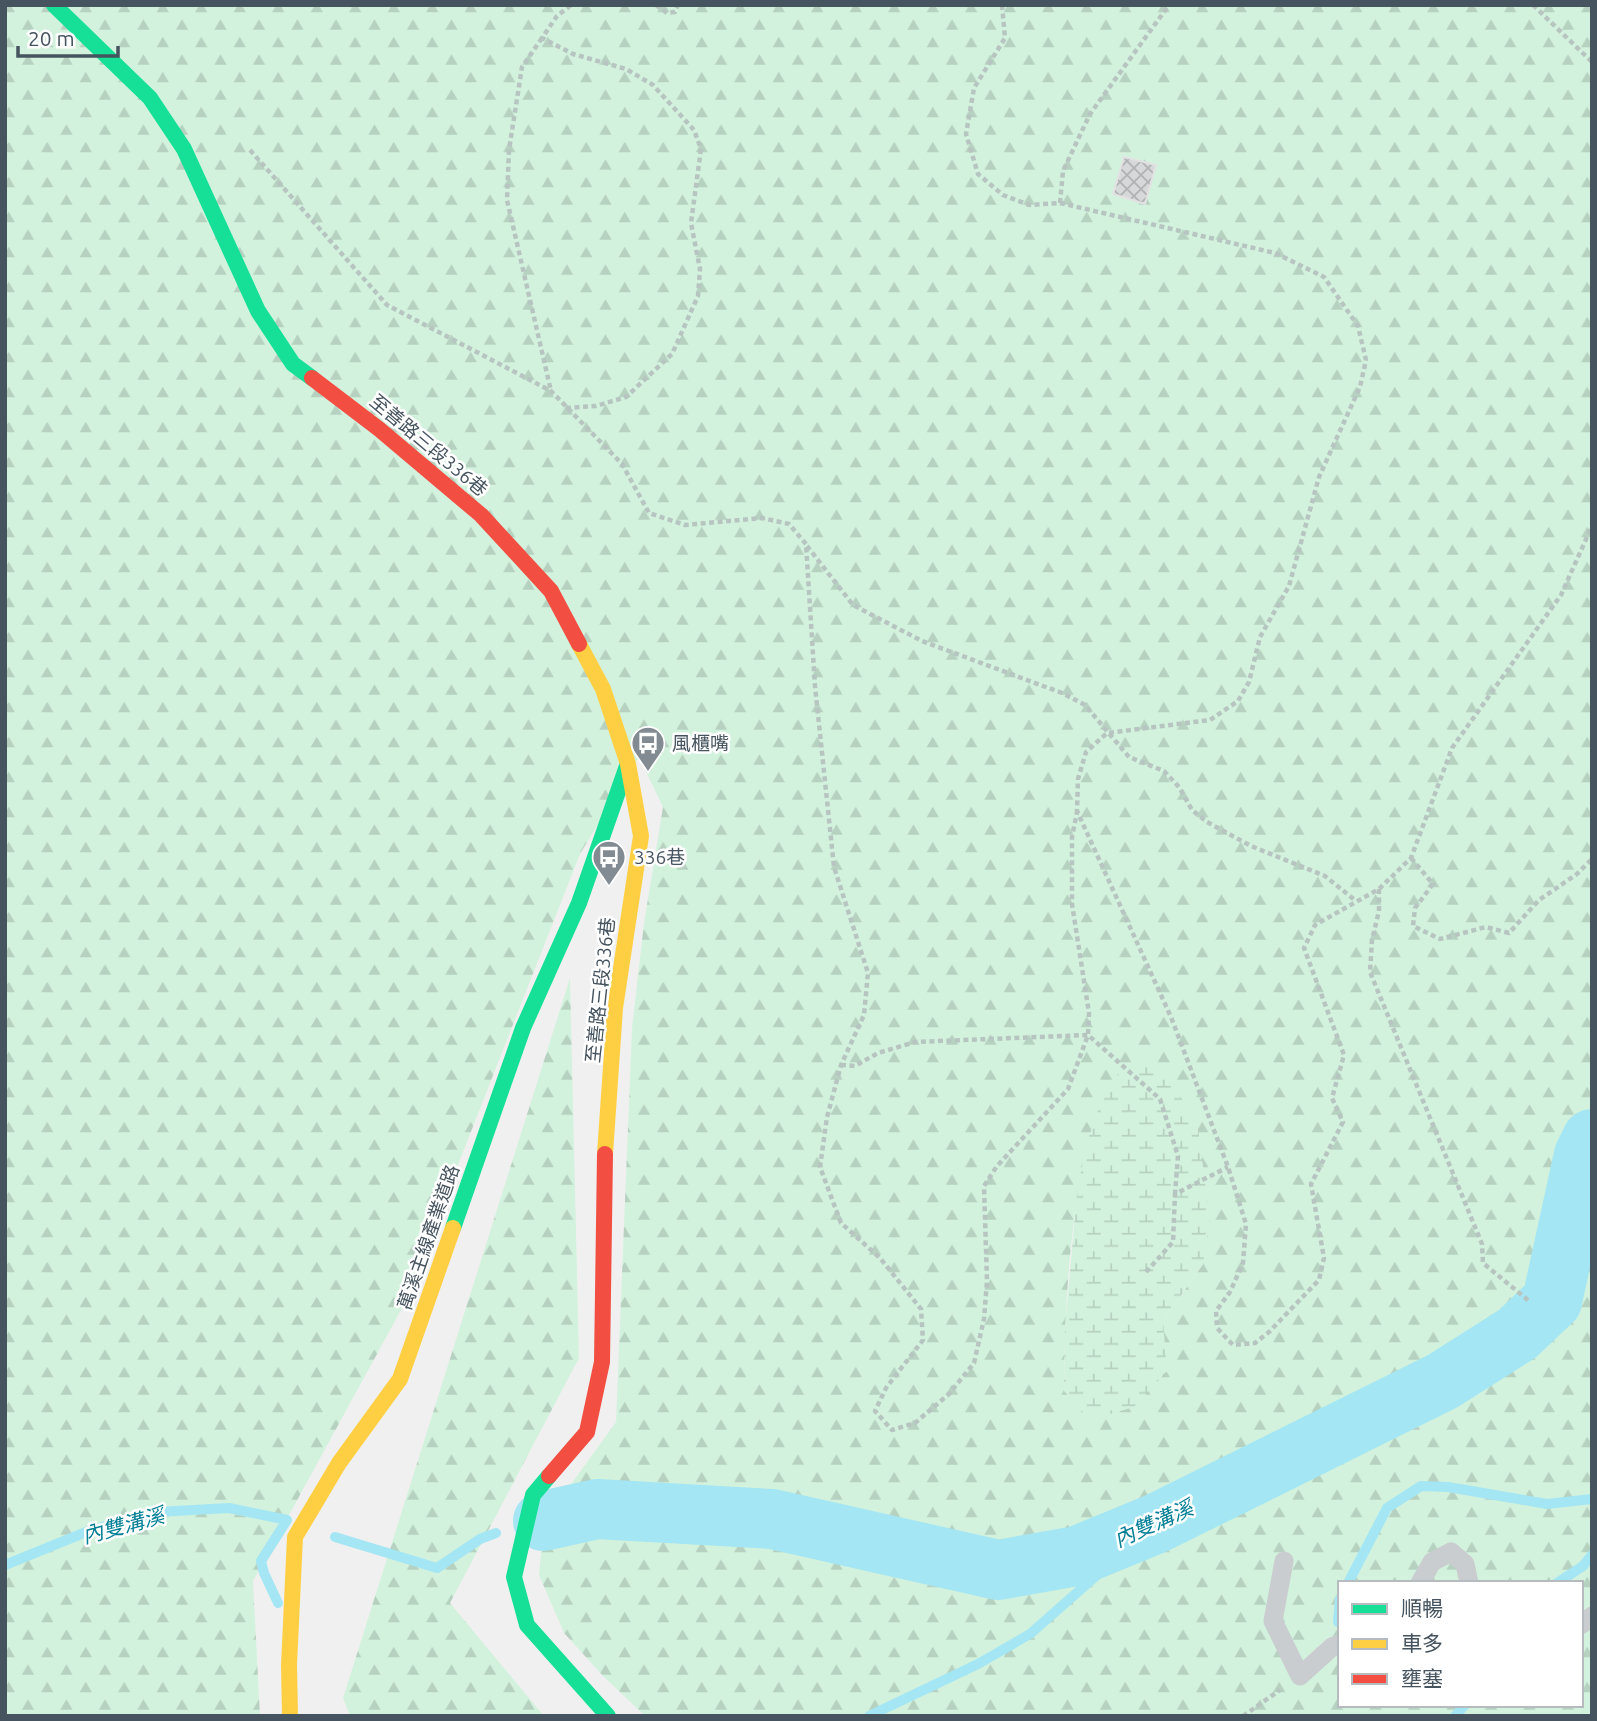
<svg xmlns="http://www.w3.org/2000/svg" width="1597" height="1721" viewBox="0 0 1597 1721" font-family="Ubuntu,'Noto Sans TC',sans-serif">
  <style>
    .forest { fill: url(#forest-firs); fill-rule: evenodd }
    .wetland { fill: url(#wetland-marsh) }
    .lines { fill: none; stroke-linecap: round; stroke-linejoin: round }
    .stream { stroke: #a4e6f3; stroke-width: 10 }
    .river { stroke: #a4e6f3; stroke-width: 60 }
    .building { fill: url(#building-cross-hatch); stroke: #e2e2e3; stroke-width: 2 }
    .path { stroke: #b7c5c0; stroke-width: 4.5; stroke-dasharray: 5 3.5; stroke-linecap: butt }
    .lane { stroke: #cacdd0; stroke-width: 19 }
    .fast { stroke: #16e098; stroke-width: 16 }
    .slow { stroke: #ffcf43; stroke-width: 16 }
    .jam { stroke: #f24e42; stroke-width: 16 }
    .labels { text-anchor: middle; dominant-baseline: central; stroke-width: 5; stroke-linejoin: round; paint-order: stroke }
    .street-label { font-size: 19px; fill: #46545f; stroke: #fff }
    .poi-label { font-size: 19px; fill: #46545f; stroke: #fff; text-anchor: start }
    .water-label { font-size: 21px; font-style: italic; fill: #037f96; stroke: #fff }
  </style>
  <defs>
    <pattern id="forest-firs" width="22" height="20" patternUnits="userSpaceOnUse" patternTransform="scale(1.75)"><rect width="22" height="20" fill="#d3f2dd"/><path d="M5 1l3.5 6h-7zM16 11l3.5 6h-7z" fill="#b6d1c0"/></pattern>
    <pattern id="wetland-marsh" width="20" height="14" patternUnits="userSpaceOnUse" patternTransform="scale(1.75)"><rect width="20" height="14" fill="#d3f2dd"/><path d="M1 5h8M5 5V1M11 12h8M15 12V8" fill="none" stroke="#b6d1c0"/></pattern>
    <pattern id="building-cross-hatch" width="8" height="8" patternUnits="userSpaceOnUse" patternTransform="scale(1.75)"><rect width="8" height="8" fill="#d7d8d9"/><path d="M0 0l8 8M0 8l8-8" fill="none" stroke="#b0b2b3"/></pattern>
  </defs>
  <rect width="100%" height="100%" fill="#f1f0f0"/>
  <g class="forest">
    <path d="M5,5h1587v1711h-947l-42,-40 -39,-43 -25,-58 3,-32 16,-41 58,-80 16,-394 12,-105 19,-116 -24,-50 -59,97 -179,456 -148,271 7,135h-255zM1101,1101l102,163 -40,57 -99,69c1,-100 6,-193 37,-289zM1340,1583h241v122h-241z"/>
    <path d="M570,978l9,380 -129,245 94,113h-194l-7,-18z"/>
  </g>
  <path class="wetland" d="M1158,1064l39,57 13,98 -7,45 -40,57 4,50 -33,36 -44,13 -26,-29 1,-64 12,-134 9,-47 15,-45 21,-34z"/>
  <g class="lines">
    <g class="stream">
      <path d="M335,1537l102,31 43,-29 16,-6"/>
      <path d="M5,1565l86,-35 66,-18 72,-4 58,12 -26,41 3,12 14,30"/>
      <path d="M1348,1583l39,-75 34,-22 27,1 99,17 45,-5"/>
      <path d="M1557,1583l26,-17 9,-11"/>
      <path d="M1338,1622l2,-23"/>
      <path d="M869,1716l109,-52 52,-30 125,-110"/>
      <path d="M1455,1716l10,-11"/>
    </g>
    <path class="river" d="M543,1521l54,-12 175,10 226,51 79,-14 78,-32 288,-143 74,-47 35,-33 32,-146 8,-16"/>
  </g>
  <path class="building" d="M1124,157l32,8 -11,39 -32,-10z"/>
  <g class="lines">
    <g class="path">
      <path d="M656,5l11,8 8,-1 3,-7"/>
      <path d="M1002,5l3,33 -31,50 -8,46 12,40 25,21 26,10 31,-2 215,50 49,24 34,49 8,34 -6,27 -41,90 -30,109 -29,51 -11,45 -11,19 -28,19 -103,13 -21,19 -8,27 -1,32 94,206 57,150 18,57 -3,39 -13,29 -14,19 1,17 16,17 22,-2 14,-11 50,-52 5,-22 -13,-74 32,-62 -11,-24 12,-43 -40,-107 11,-23 64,-36 32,-31 41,-110 109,-153 31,-69"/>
      <path d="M1533,5l59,57"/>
      <path d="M542,38l-20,29 -13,83 -2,50 44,191"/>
      <path d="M250,150l137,155 164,86 71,73 27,49 36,12 77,-7 27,6 17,20 9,142 19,181 34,106 -4,42 -23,50 -14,52 -7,50 21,56 39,35 41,51 2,31 -37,48 -11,23 17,19 23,-7 34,-29 25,-31 10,-44 3,-38 -3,-95 13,-20 71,-77 20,-54 1,-22 -17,-109v-67l5,-25"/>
      <path d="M1060,203l3,-32 27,-57 79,-109"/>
      <path d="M566,408l30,-2 30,-9 46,-43 26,-58 2,-27 -9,-46 10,-74 -7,-19 -41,-45 -27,-16 -53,-15 -31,-16 15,-22 14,-11"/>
      <path d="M807,546l46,59 69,36 140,52 23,12 44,52 35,14 15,16 13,23 15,12 44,24 74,30 31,25"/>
      <path d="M1411,858l22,26 -18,24 -2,18 27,13 46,-12 23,6 30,-33 38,-26 15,-15"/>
      <path d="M1379,889v22l-7,29 -2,32 112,272 1,19 46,38"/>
      <path d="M841,1065l14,1 23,-13 37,-11 173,-7 72,64 18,57 -3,38"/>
      <path d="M1146,1272l27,-30 2,-48 53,-27"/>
      <path d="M1243,1716l37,-26"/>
    </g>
    <g class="lane">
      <path d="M1284,1561l-11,60 27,55 32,-29 8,-3"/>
      <path d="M1420,1583l12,-21 19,-10 14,12 4,19"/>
      <path d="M1581,1625l11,-9"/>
    </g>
    <g class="fast">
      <path d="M54,5l96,93 34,51 74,162 35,53 19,14"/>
      <path d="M453,1228l70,-200 56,-125 48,-137"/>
      <path d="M549,1476l-16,19 -19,82 13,48 81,91"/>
    </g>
    <g class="slow">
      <path d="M579,644l24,45 25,75 13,72 -26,172 -10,146"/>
      <path d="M290,1716l-1,-51 6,-128 44,-74 61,-84 53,-151"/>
    </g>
    <g class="jam">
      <path d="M312,378l67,51 102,86 70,76 28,53"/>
      <path d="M549,1476l38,-44 15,-70 3,-208"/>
    </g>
  </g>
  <defs>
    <symbol id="bus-pin" viewBox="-11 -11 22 30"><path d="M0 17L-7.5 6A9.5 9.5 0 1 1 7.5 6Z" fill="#828b92" stroke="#fff"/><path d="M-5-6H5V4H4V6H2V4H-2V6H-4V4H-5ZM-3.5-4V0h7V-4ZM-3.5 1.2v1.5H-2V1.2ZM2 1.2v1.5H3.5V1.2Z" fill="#fff"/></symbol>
  </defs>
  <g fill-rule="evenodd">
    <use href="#bus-pin" x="629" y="724" width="38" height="52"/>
    <use href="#bus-pin" x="590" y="838" width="38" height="52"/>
  </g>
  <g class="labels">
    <g class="street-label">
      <text transform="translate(429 445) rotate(40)">至善路三段336巷</text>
      <text transform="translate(600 990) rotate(-84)">至善路三段336巷</text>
      <text transform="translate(428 1237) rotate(-71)">萬溪主線產業道路</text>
    </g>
    <g class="poi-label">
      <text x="672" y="743">風櫃嘴</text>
      <text x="634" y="857">336巷</text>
    </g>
    <g class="water-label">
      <text transform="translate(1153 1523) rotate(-24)">內雙溝溪</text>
      <text transform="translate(123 1525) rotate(-15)">內雙溝溪</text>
    </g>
  </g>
  <rect width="1597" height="1721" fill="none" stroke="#46545f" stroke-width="14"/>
  <rect x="1338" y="1581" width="245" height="126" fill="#ffffff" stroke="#b5bbbf" stroke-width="2"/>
  <rect x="1352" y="1604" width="35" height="10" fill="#16e098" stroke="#b5bbbf" stroke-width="2"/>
  <text x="1401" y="1616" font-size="21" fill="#46545f">順暢</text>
  <rect x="1352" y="1639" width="35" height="10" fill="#ffcf43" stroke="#b5bbbf" stroke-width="2"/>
  <text x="1401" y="1651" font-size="21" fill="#46545f">車多</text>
  <rect x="1352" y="1674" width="35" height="10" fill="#f24e42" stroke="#b5bbbf" stroke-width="2"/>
  <text x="1401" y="1686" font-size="21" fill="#46545f">壅塞</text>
  <path d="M18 46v10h100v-10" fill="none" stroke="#46545f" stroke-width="3.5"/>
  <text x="28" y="46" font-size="21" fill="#46545f" stroke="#ffffff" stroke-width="5" paint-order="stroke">20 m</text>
</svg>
